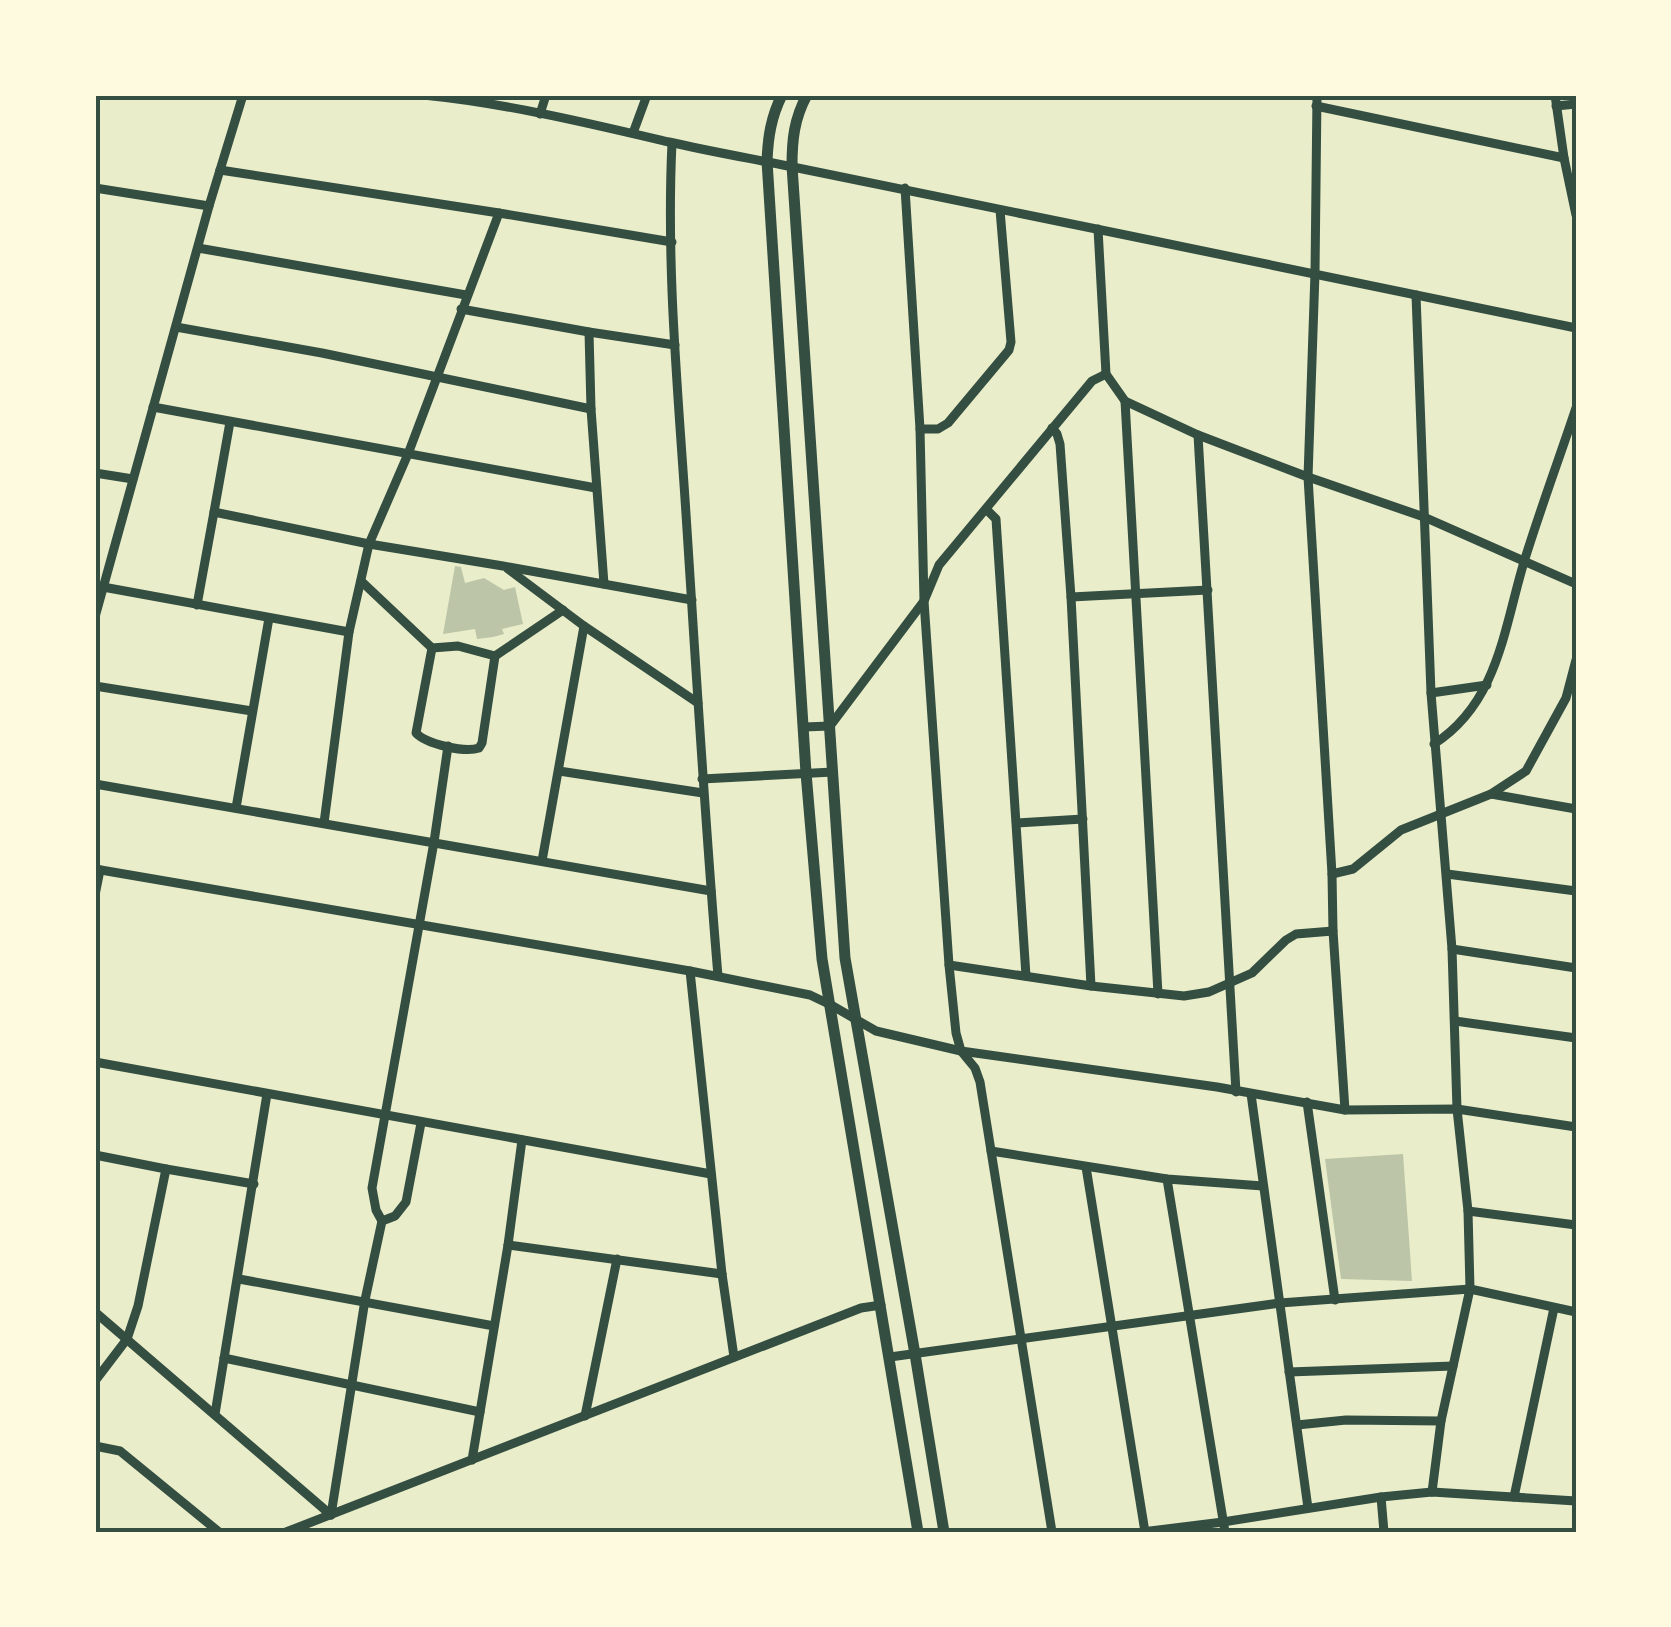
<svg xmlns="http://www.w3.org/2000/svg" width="1671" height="1627" viewBox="0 0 1671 1627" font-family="'Nunito Sans',sans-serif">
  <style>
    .building { fill: #bcc5a7 }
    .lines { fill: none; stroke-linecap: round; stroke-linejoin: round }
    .minor { stroke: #344e41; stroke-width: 9 }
    .tertiary { stroke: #344e41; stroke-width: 11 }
    .neatline { fill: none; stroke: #344e41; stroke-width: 4 }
  </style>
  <rect width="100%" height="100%" fill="#e9edc9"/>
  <g class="building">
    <path d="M455,566l6,1 4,16 19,-5 20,12 11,-3 8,37 -21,5 2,5 -11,3 -16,2 -2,-10 -32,5z"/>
    <path d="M1403,1154l9,127 -71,-2 -16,-120z"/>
  </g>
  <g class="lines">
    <g class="minor">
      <path d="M423,95c82,8 165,28 246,47 39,9 79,16 119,24 263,53 525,108 788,162"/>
      <path d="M1317,95l-2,178 -7,204 24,397 1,57 12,179"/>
      <path d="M1555,95l9,63 12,57"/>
      <path d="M1316,106l248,52"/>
      <path d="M1556,106l20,-2"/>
      <path d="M540,114l6,-19"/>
      <path d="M633,133l14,-38"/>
      <path d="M672,143c-6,124 6,248 14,371 10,155 19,309 32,462"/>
      <path d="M220,170l279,43 173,29"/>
      <path d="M95,188l114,18"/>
      <path d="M905,188l15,241 4,172 25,364 7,68 5,18 14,17 5,14 72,450"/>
      <path d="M1098,229l8,145 19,27 73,34 110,42 116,40 152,67"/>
      <path d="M198,248l268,47"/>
      <path d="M1416,295l15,398 21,256 5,160 11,102 2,78 -29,132 -9,71"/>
      <path d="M461,309l128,23 86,13"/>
      <path d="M176,327l146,26 269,56"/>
      <path d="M589,332l2,77 13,175"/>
      <path d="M1125,401l33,593"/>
      <path d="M153,407l443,81"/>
      <path d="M1052,428l5,6 3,10 11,153 20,389"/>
      <path d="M920,429h18l10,-6 61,-73 2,-8 -11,-132"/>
      <path d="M1198,435l38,657"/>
      <path d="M95,473l38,6"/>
      <path d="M986,509l10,10 30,457"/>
      <path d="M214,512l16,-90"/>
      <path d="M508,569l76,57 114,77"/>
      <path d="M361,581l71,67 26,-2 37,10 68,-46"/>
      <path d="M103,587l246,45"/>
      <path d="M1071,597l137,-7"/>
      <path d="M197,605l17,-93 155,32 134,22 189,34"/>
      <path d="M95,617l114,-411 34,-111"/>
      <path d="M432,648l-16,85c10,11 49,20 63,15l3,-5 13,-87"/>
      <path d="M95,686l157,25"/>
      <path d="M1431,693l56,-8"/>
      <path d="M804,727l26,-1 94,-125 15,-36 153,-184 14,-7"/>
      <path d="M1434,744c64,-41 70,-116 90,-182 16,-52 35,-103 52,-154"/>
      <path d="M559,771l144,22"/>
      <path d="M702,779l131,-7"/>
      <path d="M95,784l616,107"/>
      <path d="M1491,794l85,15"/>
      <path d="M236,808l33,-190"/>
      <path d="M324,823l25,-191 20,-88 39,-90 91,-241"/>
      <path d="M1017,823l66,-4"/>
      <path d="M542,861l42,-235"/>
      <path d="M95,869l595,102 120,24 21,10 45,26 85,20 256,36 128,23 112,-1 119,18"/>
      <path d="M1332,874l21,-5 48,-39 90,-36 35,-23 40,-73 10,-38"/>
      <path d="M1447,874l129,17"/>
      <path d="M95,895l5,-25"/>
      <path d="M1452,949l124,19"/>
      <path d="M949,965l142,21 93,10 25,-4 43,-19 34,-33 10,-6 37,-3"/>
      <path d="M690,971l32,303 12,83"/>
      <path d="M1455,1021l121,17"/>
      <path d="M95,1062l616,112"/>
      <path d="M1251,1094l57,414"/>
      <path d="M1307,1102l28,198"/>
      <path d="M991,1151l176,28 96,7"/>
      <path d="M95,1155l71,14"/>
      <path d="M1086,1167l59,365"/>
      <path d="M1167,1179l58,353"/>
      <path d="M1468,1211l108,14"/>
      <path d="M382,1221l-6,-11 -4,-22 62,-346 14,-96"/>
      <path d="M508,1245l214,29"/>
      <path d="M239,1279l255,47"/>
      <path d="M95,1312l236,203"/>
      <path d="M890,1357l390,-54 190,-14 106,23"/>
      <path d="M224,1358l256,54"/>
      <path d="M1289,1372l164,-6"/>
      <path d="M95,1381l32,-42 11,-33 28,-137 88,15"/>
      <path d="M215,1414l52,-320"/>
      <path d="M585,1416l32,-157"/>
      <path d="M1297,1425l49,-5 95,1"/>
      <path d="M95,1446l25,5 99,81"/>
      <path d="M472,1460l36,-215 14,-105"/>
      <path d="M1381,1497l3,35"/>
      <path d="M1514,1497l40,-189"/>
      <path d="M331,1515l34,-215 17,-79 13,-5 11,-14 15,-79"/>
      <path d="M286,1532l575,-224 20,-3"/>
      <path d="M1142,1532l81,-10 158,-25 51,-5 144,9"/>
    </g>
    <g class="tertiary">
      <path d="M782,95c-11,22 -14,42 -15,66l39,612 16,186 96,573"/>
      <path d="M807,95c-13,24 -15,45 -15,71l53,792 70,396 29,178"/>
    </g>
  </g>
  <rect width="1671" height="1627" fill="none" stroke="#fefae0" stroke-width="195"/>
  <rect x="98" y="98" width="1476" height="1432" class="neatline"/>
</svg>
